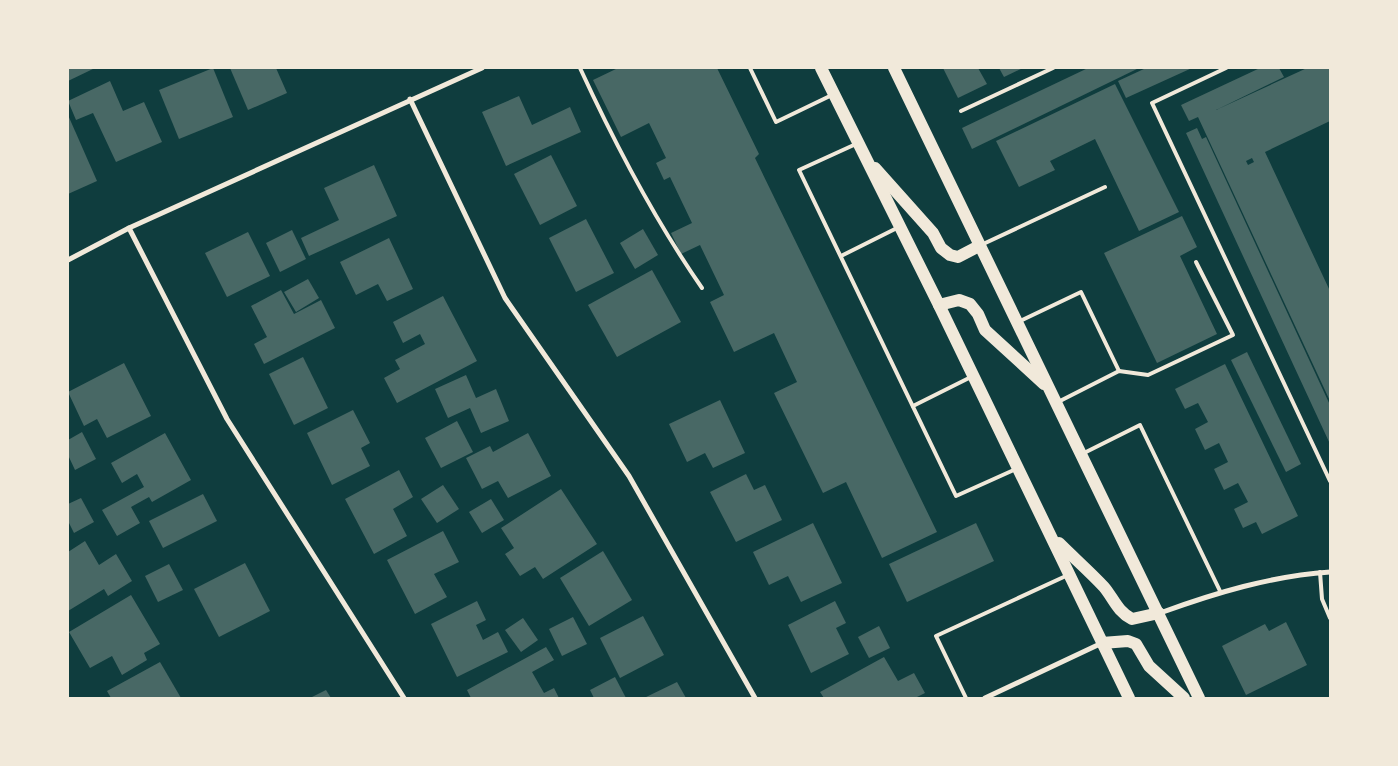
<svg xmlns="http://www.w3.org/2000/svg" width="1398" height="766" viewBox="0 0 1398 766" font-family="Lato,sans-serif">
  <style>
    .building { fill: #486865; fill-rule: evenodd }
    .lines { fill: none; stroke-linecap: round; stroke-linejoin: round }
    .service { stroke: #f1e9da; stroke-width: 4 }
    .minor { stroke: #f1e9da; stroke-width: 5 }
    .primary { stroke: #f1e9da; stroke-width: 12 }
  </style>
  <rect width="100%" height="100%" fill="#0f3d3e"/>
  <g class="building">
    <path d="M68,68h27l-27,13z"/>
    <path d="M213,68l20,49 -54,22 -20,-49z"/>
    <path d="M230,68h46l11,25 -39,17z"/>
    <path d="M618,68h99l42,86 -4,4 182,374 -55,26 -36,-76 -23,11 -49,-100 23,-11 -23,-49 -40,19 -24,-50 14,-7 -24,-50 -19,9 -10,-21 21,-10 -22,-46 -6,3 -8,-17 10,-5 -17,-35 -28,14 -28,-57z"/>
    <path d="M943,68h35l9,16 -29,14z"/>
    <path d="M999,68h24l-19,9z"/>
    <path d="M1088,68h51l-167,81 -10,-21z"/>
    <path d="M1146,68h46l-66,30 -8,-17z"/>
    <path d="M1260,68h19l5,9 -68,33 91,-42h23v53l-65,31 65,139v110l-132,-284 -9,4 -8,-16zM1252,158l2,4 -6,3 -2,-4z"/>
    <path d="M110,81l13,30 21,-9 18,40 -46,20 -23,-49 -17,7 -8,-19z"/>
    <path d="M1115,84l64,128 -40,19 -44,-92 -45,22 5,9 -36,17 -23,-46z"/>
    <path d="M519,96l13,29 38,-18 11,25 -75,34 -24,-54z"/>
    <path d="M68,115l29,66 -29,13z"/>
    <path d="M1197,128l5,11 4,-2 124,268v39l-144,-311z"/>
    <path d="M551,155l26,51 -37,19 -26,-51z"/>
    <path d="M374,165l23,51 -88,40 -8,-18 38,-18 -15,-32z"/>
    <path d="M1182,216l15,31 -17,9 37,78 -60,29 -53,-110z"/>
    <path d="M586,219l28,54 -38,19 -27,-54z"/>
    <path d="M643,229l15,26 -23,14 -15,-26z"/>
    <path d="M292,230l14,29 -26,13 -14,-29z"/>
    <path d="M248,232l22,44 -43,21 -22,-44z"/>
    <path d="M389,238l24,51 -26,12 -9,-17 -22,11 -16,-33z"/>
    <path d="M652,270l29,52 -64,35 -29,-52z"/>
    <path d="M308,279l11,19 -23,14 -12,-20z"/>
    <path d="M281,290l13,24 27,-14 14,28 -71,36 -10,-20 13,-7 -16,-31z"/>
    <path d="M443,296l34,65 -80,42 -13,-25 16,-9 -5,-9 30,-16 -5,-10 -17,9 -10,-21z"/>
    <path d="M1247,352l54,112 -15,8 -55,-112z"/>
    <path d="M303,357l25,51 -34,17 -25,-51z"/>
    <path d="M124,363l27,53 -44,22 -10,-19 -13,7 -16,-34z"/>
    <path d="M1225,364l73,152 -36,18 -6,-12 -13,6 -9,-19 14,-7 -10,-19 -14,7 -10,-21 14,-7 -9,-19 -14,7 -10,-21 13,-7 -10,-19 -13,6 -10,-20z"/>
    <path d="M466,375l10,23 20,-9 13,32 -28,12 -11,-25 -22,10 -13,-29z"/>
    <path d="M720,400l25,53 -32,15 -8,-15 -18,9 -18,-38z"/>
    <path d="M353,410l17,33 -9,5 9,18 -38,19 -25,-52z"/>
    <path d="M457,421l16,31 -32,16 -16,-30z"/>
    <path d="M82,432l14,27 -21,11 -7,-15v-15z"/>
    <path d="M165,433l26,47 -39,22 -3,-5 -18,10 9,16 -23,13 -15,-26 42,-23 -7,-13 -15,9 -11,-20z"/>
    <path d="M528,433l23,43 -43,22 -10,-17 -16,8 -16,-31 24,-12 3,6z"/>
    <path d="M399,470l14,27 -20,12 14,27 -33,18 -29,-55z"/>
    <path d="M746,474l8,16 11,-5 17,35 -46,22 -26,-50z"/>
    <path d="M443,485l16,24 -22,14 -16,-24z"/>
    <path d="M561,489l36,55 -54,35 -8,-12 -15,9 -15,-22 9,-6 -13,-20z"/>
    <path d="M203,494l14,27 -54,27 -14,-27z"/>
    <path d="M81,498l13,24 -20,11 -6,-12v-17z"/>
    <path d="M491,499l13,21 -22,13 -13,-21z"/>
    <path d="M813,523l29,60 -41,19 -13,-26 -19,9 -16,-33z"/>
    <path d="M976,523l18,38 -87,41 -18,-38z"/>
    <path d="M443,531l16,31 -25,12 13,23 -32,17 -28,-54z"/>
    <path d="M85,541l14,24 17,-11 16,27 -24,15 -4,-7 -36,22v-59z"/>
    <path d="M603,551l29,49 -43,26 -29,-48z"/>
    <path d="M245,563l25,48 -51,26 -25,-48z"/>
    <path d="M169,564l14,26 -25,12 -13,-26z"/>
    <path d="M131,595l29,49 -16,9 3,7 -25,15 -10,-19 -22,12 -21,-36z"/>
    <path d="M477,601l9,19 -10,5 7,15 15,-8 10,20 -51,25 -26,-53z"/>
    <path d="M835,601l11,22 -10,5 13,26 -38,19 -23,-48z"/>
    <path d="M643,616l21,39 -44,23 -20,-40z"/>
    <path d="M573,617l14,27 -25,12 -13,-27z"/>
    <path d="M523,618l15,22 -17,12 -16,-22z"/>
    <path d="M1286,622l21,43 -61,30 -24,-49 43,-22 4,7z"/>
    <path d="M879,626l11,22 -21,10 -11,-21z"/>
    <path d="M546,647l8,13 -22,12 12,21 10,-5 5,10h-88l-4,-8z"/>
    <path d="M884,657l14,24 16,-8 11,20 -10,5h-91l-4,-6z"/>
    <path d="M160,662l21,36h-70l-4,-7z"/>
    <path d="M615,677l11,21h-32l-4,-8z"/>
    <path d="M677,682l9,16h-42z"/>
    <path d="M326,690l5,8h-21z"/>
  </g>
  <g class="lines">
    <g class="service">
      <path d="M580,68c35,76 74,151 122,220"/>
      <path d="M750,68l26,54 56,-27"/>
      <path d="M1226,68l-74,35 178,378"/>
      <path d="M961,111l92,-43"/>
      <path d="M856,144l-57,26 157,326 60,-27"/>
      <path d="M981,245l124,-58"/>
      <path d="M841,256l58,-29"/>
      <path d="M1018,322l63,-30 38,79"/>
      <path d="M1058,402l61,-31 29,4 85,-40 -37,-73"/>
      <path d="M913,406l58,-29"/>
      <path d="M1084,453l56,-28 80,166"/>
      <path d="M1320,572l2,27 8,19"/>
      <path d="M966,698l-30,-62 132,-61"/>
    </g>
    <g class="minor">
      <path d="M410,99l95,199 124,178 126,222"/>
      <path d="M129,228l98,191 177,279"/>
      <path d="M68,260l61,-32 353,-160"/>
      <path d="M1160,613c55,-20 111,-37 170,-41"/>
      <path d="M985,698l117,-55"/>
    </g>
    <g class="primary">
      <path d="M821,68l118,237 190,393"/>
      <path d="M894,68l305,630"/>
      <path d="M875,168l58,65 8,15 9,7 8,2 21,-11"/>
      <path d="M939,305l20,-5 11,4 8,10 7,16 59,54"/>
      <path d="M1059,543c15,15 31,29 45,44 10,12 13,24 28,32l27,-6"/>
      <path d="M1102,643l26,-2 8,3 13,22 35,32"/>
    </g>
  </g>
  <rect width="1398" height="766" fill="none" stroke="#f1e9da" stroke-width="138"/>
</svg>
